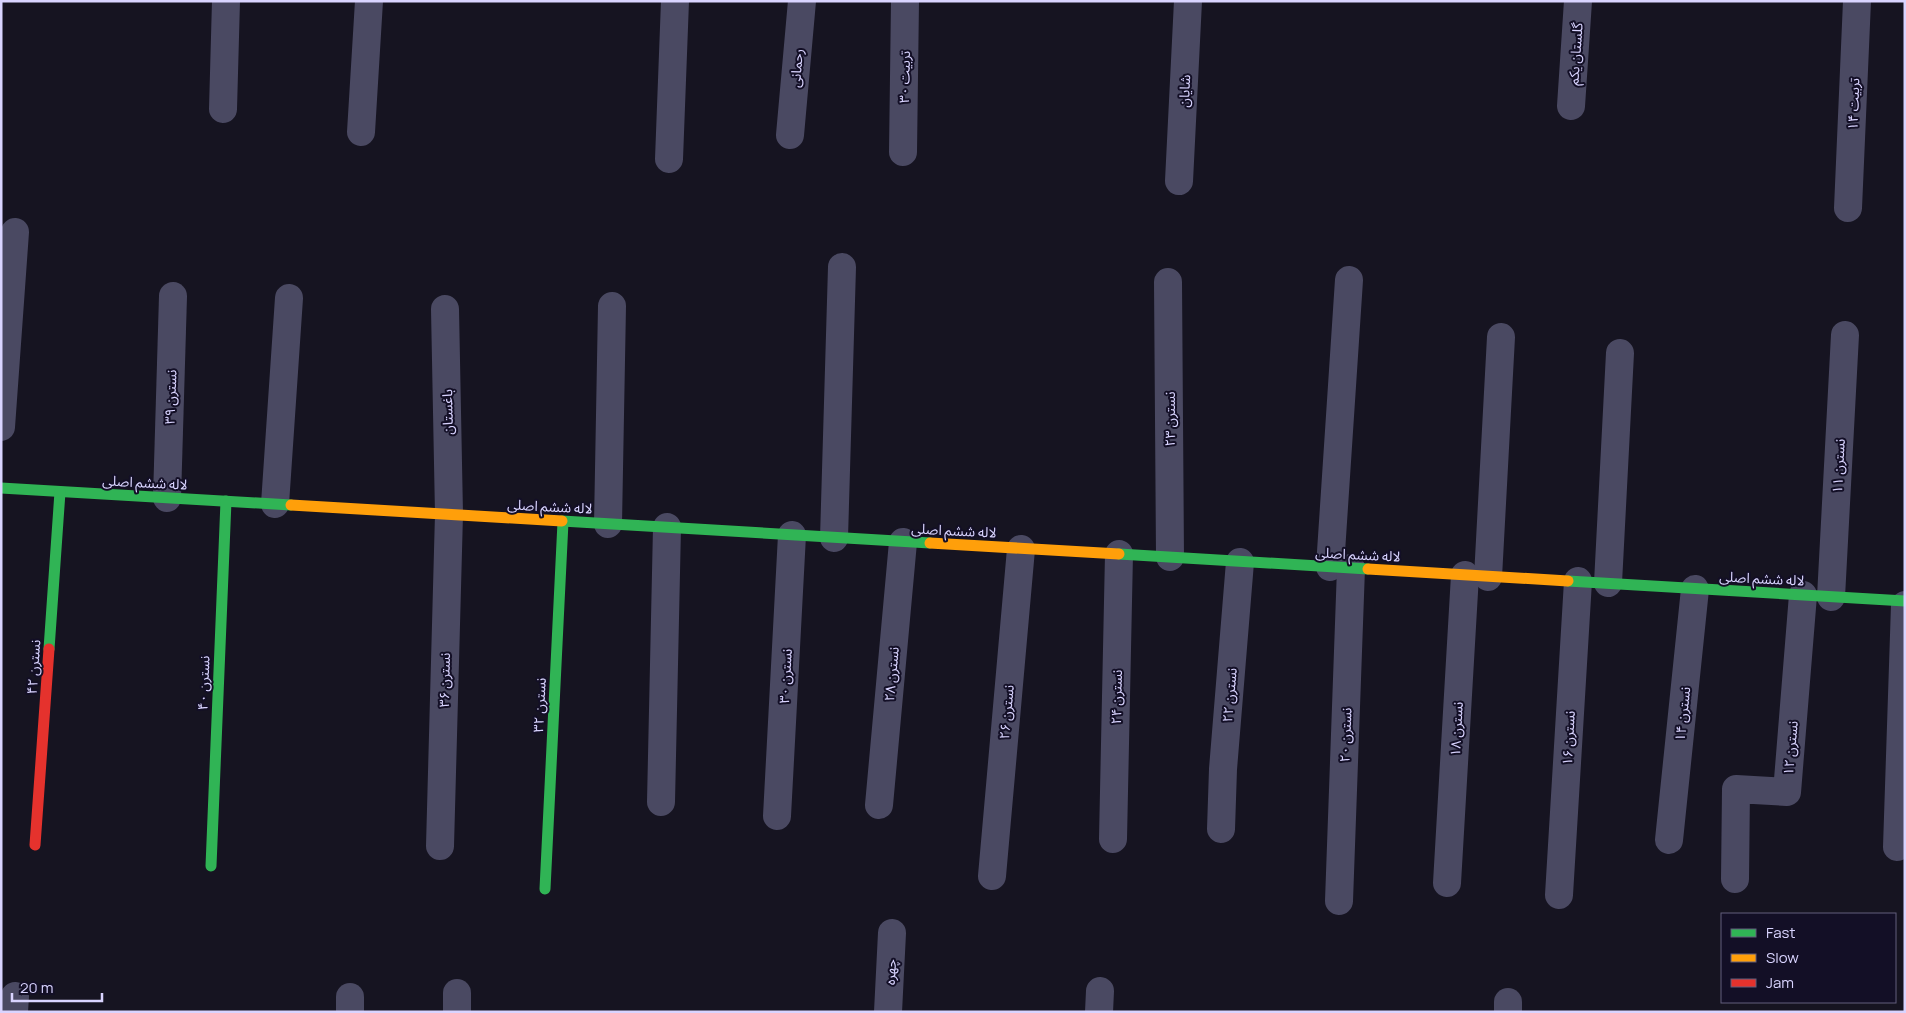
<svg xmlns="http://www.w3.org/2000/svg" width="1906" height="1013" viewBox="0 0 1906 1013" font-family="Manrope,'Noto Sans Arabic',sans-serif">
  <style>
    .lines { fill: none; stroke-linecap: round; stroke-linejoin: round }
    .street { stroke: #4a4962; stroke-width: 28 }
    .fast { stroke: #30b455; stroke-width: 11 }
    .slow { stroke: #ff9f0a; stroke-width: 11 }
    .jam { stroke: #e5322d; stroke-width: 11 }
    .labels { text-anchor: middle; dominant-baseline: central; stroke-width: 4; stroke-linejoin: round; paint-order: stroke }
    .street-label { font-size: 14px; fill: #d9d4ff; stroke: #130f26 }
  </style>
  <rect width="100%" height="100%" fill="#161421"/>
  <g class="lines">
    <g class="street">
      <path d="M1571,106l7,-105"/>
      <path d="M223,109l3,-108"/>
      <path d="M361,132l8,-131"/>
      <path d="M790,135l12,-134"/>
      <path d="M903,152l2,-151"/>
      <path d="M669,159l6,-158"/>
      <path d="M1179,181l9,-180"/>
      <path d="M1848,208l9,-207"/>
      <path d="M1168,282l2,275"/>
      <path d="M1,427l14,-195"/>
      <path d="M167,498l6,-202"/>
      <path d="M275,504l14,-206"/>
      <path d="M608,524l4,-218"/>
      <path d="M834,538l8,-271"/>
      <path d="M1330,567l19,-287"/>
      <path d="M1488,577l13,-240"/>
      <path d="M1608,583l12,-230"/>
      <path d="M1831,597l14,-262"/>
      <path d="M661,802l6,-275"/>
      <path d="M879,805l24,-263"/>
      <path d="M777,816l15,-281"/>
      <path d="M1221,829l2,-60 17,-207"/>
      <path d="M1113,839l6,-285"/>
      <path d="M1669,840l26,-251"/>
      <path d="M440,846l9,-332 -4,-205"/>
      <path d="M1897,847l8,-242"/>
      <path d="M992,876l29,-327"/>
      <path d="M1735,879l1,-90 51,3 16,-197"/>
      <path d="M1447,883l18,-308"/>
      <path d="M1559,895l19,-314"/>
      <path d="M1339,901l12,-333"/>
      <path d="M14,1012l1,-16"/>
      <path d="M350,1012v-15"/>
      <path d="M457,1012v-19"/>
      <path d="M888,1012l4,-79"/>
      <path d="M1099,1012l1,-21"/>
      <path d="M1508,1012v-10"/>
    </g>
    <g class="fast">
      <path d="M1,488l290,17"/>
      <path d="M562,521l368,22"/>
      <path d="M1119,554l249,15"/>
      <path d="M1568,581l337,20"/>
      <path d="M49,649l11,-157"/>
      <path d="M211,866l15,-365"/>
      <path d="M545,889l18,-367"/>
    </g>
    <g class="slow">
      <path d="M291,505l271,16"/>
      <path d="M930,543l189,11"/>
      <path d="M1368,569l200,12"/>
    </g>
    <path class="jam" d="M35,845l14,-196"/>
  </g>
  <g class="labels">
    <g class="street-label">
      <text transform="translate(1575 54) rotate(-86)">گلستان یکم</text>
      <text transform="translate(796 68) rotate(-85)">رحمانی</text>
      <text transform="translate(904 77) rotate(-89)">تربیت ۳۰</text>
      <text transform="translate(1184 91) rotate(-87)">شایان</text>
      <text transform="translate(1853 104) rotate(-88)">تربیت ۱۴</text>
      <text transform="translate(170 397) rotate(-88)">نسترن ۳۹</text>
      <text transform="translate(447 412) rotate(-91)">باغستان</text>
      <text transform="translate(1169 419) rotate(-90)">نسترن ۲۳</text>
      <text transform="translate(1838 466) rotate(-87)">نسترن ۱۱</text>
      <text transform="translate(145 482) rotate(3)">لاله ششم اصلی</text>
      <text transform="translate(550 506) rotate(3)">لاله ششم اصلی</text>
      <text transform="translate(954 530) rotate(3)">لاله ششم اصلی</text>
      <text transform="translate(1358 554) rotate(3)">لاله ششم اصلی</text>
      <text transform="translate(1762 578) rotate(3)">لاله ششم اصلی</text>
      <text transform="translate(33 667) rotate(-86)">نسترن ۴۲</text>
      <text transform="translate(891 674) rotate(-85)">نسترن ۲۸</text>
      <text transform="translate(785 676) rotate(-87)">نسترن ۳۰</text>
      <text transform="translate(444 680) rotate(-89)">نسترن ۳۶</text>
      <text transform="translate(203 683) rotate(-88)">نسترن ۴۰</text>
      <text transform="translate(1229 695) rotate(-85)">نسترن ۲۲</text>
      <text transform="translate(1116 697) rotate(-89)">نسترن ۲۴</text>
      <text transform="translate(539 705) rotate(-87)">نسترن ۳۲</text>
      <text transform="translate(1006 712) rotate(-85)">نسترن ۲۶</text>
      <text transform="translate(1682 714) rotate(-84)">نسترن ۱۴</text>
      <text transform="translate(1456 729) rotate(-87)">نسترن ۱۸</text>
      <text transform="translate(1345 735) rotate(-88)">نسترن ۲۰</text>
      <text transform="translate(1568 738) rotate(-87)">نسترن ۱۶</text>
      <text transform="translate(1790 748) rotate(-85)">نسترن ۱۲</text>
      <text transform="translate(890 972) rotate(-87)">چهره</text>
    </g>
  </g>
  <rect width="1906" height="1013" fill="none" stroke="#d9d4ff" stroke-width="5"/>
  <rect x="1721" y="913" width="175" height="90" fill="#130f26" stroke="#625e7d"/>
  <rect x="1731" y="929" width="25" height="8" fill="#30b455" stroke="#625e7d"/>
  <text x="1766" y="938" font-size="15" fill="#d9d4ff">Fast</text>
  <rect x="1731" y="954" width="25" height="8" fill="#ff9f0a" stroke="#625e7d"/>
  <text x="1766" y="963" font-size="15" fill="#d9d4ff">Slow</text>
  <rect x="1731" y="979" width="25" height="8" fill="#e5322d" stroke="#625e7d"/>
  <text x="1766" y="988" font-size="15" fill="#d9d4ff">Jam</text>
  <path d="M12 993v8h90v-8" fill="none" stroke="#d9d4ff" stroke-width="2.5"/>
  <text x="20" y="993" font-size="15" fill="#d9d4ff" stroke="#130f26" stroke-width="4" paint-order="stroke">20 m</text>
</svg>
